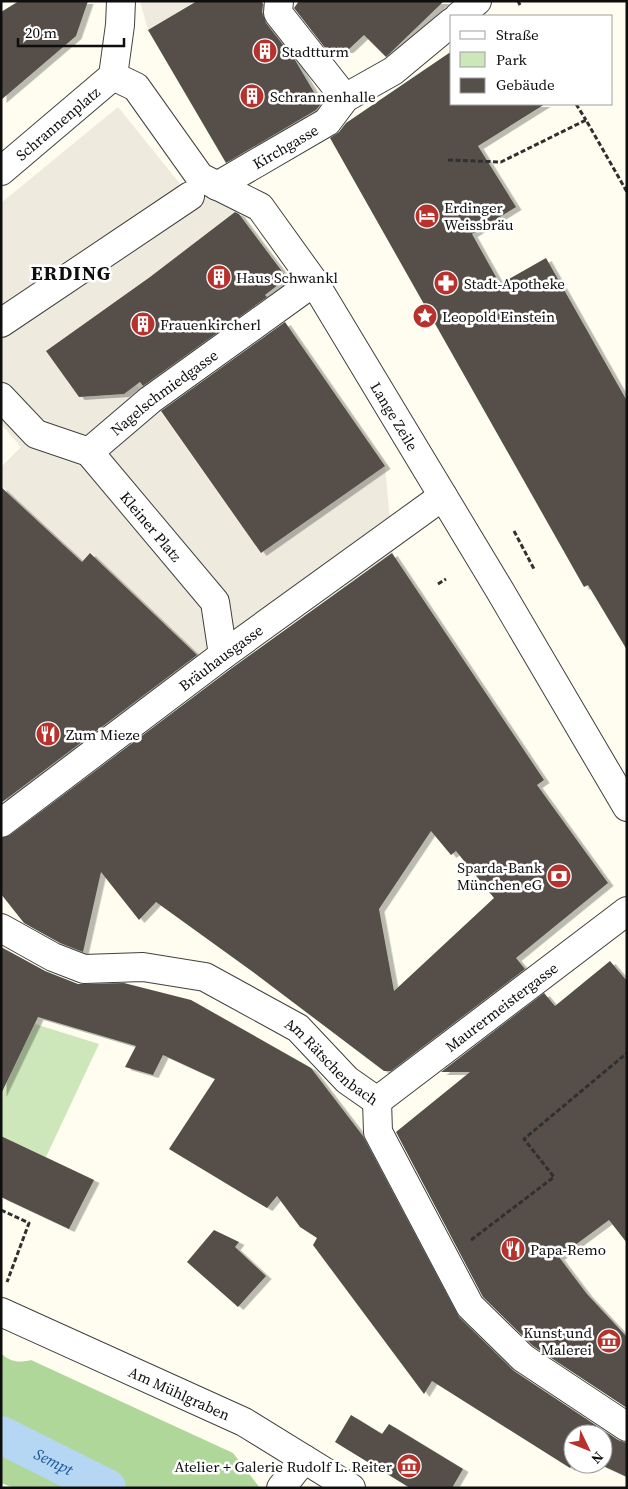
<svg xmlns="http://www.w3.org/2000/svg" width="628" height="1489" viewBox="0 0 628 1489" font-family="'Source Serif 4',serif">
  <style>
    .green { fill: #cde7ba }
    .forest { fill: #b0d79a }
    .plaza { fill: #eeebde }
    .lines { fill: none; stroke-linecap: round; stroke-linejoin: round }
    .canal { stroke: #b6d7f3; stroke-width: 38 }
    .building { fill: #56504a; fill-rule: evenodd; filter: url(#shadow) }
    .minor-casing { stroke: #414141; stroke-width: 30 }
    .path { stroke: #303030; stroke-width: 3; stroke-dasharray: 5 2.5; stroke-linecap: butt }
    .minor { stroke: #fff; stroke-width: 28 }
    .labels { text-anchor: middle; dominant-baseline: central; stroke-width: 5; stroke-linejoin: round; paint-order: stroke }
    .poi-label { font-size: 15px; fill: #0e0e0e; stroke: #fff; text-anchor: start }
    .street-label { font-size: 15px; fill: #0e0e0e; stroke: #fff }
    .water-label { font-size: 16px; font-style: italic; fill: #1c579a; stroke: #fff }
    .district-label { font-size: 20px; font-weight: bold; letter-spacing: 1px; fill: #0e0e0e; stroke: #fff }
  </style>
  <defs>
    <filter id="shadow"><feDropShadow dx="5.5" dy="3" stdDeviation="0" flood-color="#0004"/></filter>
  </defs>
  <rect width="100%" height="100%" fill="#fefdef"/>
  <path class="green" d="M35,1024l64,20 -53,113 -45,-21v-42z"/>
  <path class="forest" d="M1,1353c8,9 19,10 30,7l202,93 27,35h-246l-13,-5z"/>
  <g class="plaza">
    <path d="M140,1h56l-48,29z"/>
    <path d="M118,107l72,89 13,-2 28,9 6,8 -87,66 -104,74 33,46 45,-3 12,-9 24,26 101,142 124,-87 8,87 -131,89 -148,111 -113,90v-51l181,-152 -91,-87 -9,9 -79,-74 -2,-4v-17l20,-20 -20,-23v-221z"/>
  </g>
  <g class="lines">
    <path class="canal" id="s1" d="M1,1435l106,53"/>
  </g>
  <g class="building">
    <path d="M19,1h69l-12,35 -75,64v-88z"/>
    <path d="M197,1h65l1,3 -1,8 4,11 29,37 26,44 -5,6 -90,53 -78,-133z"/>
    <path d="M299,1h145l-58,56 -22,-22 -16,15 -22,-1 -32,-41z"/>
    <path d="M452,51v53h93l-67,42 38,61 -44,27 28,50 46,-26 81,143v249l-39,-65 -4,2 -254,-449 9,-6 7,-9z"/>
    <path d="M235,212l4,2 48,64 -22,17 2,2 -124,89 -3,-4 -16,12 -45,3 -33,-46 104,-74z"/>
    <path d="M285,322l100,144 -124,87 -100,-142z"/>
    <path d="M1,487l81,75 8,-9 107,102 -196,148z"/>
    <path d="M392,553l152,227 -7,5 71,98 -92,75 9,11 -134,102h-7l-131,-99 -97,-70 -17,18 -38,-48 -18,80 -23,-9 -36,-20 -23,-29v-56l9,-3 222,-167zM431,831l20,24 5,-4 38,47 -100,93 -15,-82z"/>
    <path d="M1,947l44,24 33,13 46,-1 67,17 120,68 52,68 96,181 55,54 104,69 9,3v34l-28,-13h4v-30h-30v29l-3,5 -138,-87 -8,13 -111,-149 4,-7 -17,-11 -23,-31 -10,12 -98,-59 46,-70 -52,-24 -10,20 -28,-8 11,-21 -98,-29 -37,77z"/>
    <path d="M610,961l17,20v262l-18,-23 -50,37 28,37 40,43v71l-94,-62 -50,-49 -87,-165 74,-60h-29l103,-79 11,13z"/>
    <path d="M1,1136l93,44 -25,49 -68,-32z"/>
    <path d="M214,1230l25,12 -4,5 31,29 -28,31 -51,-45z"/>
    <path d="M351,1415l31,19 7,-10 74,45 -11,19h-42l-75,-46z"/>
  </g>
  <g class="lines">
    <defs>
      <g id="minor">
        <path d="M279,1l-1,12 67,85"/>
        <path d="M459,16l18,-15"/>
        <path id="s2" d="M113,76l23,11 64,90 60,30 54,75 185,307 128,218"/>
        <path d="M113,76l7,-51 1,-24"/>
        <path id="s3" d="M1,171l112,-95"/>
        <path id="s4" d="M217,186l110,-64 18,-24 48,-27 59,-49"/>
        <path d="M1,323l189,-127"/>
        <path id="s5" d="M1,397l35,37 53,18 126,150 8,53"/>
        <path id="s6" d="M89,452l61,-52 164,-118"/>
        <path id="s7" d="M1,823l222,-168 220,-159"/>
        <path id="s8" d="M1,928l52,29 31,12 59,-2 62,10 93,51 49,52 30,21"/>
        <path d="M377,1101l1,31 92,174 53,52 104,69"/>
        <path id="s9" d="M377,1101l250,-190"/>
        <path id="s10" d="M1,1312l243,110 107,66"/>
        <path d="M281,1488l23,-29"/>
      </g>
    </defs>
    <use href="#minor" class="minor-casing"/>
    <g class="path">
      <path d="M518,1l2,4"/>
      <path d="M576,104l10,16"/>
      <path d="M448,160l53,2 85,-42 41,72"/>
      <path d="M514,531l20,38"/>
      <path d="M438,584l8,-5"/>
      <path d="M1,1210l28,13 -22,59"/>
      <path d="M471,1240l83,-63 -30,-38 103,-86"/>
    </g>
    <use href="#minor" class="minor"/>
  </g>
  <defs>
    <symbol id="building-disc" viewBox="-11 -11 22 22"><circle r="9.5" fill="#b7322c" stroke="#fff"/><path d="M-4-6H4V6H1V3H-1V6H-4ZM-2.5-4.3h1.7v1.8h-1.7ZM.8-4.3h1.7v1.8H.8ZM-2.5-1h1.7V.8h-1.7ZM.8-1h1.7V.8H.8Z" fill="#fff"/></symbol>
    <symbol id="hotel-disc" viewBox="-11 -11 22 22"><circle r="9.5" fill="#b7322c" stroke="#fff"/><path d="M-6-4.5h1.5V1H6V5H4.5V3h-9V5H-6ZM-4 0a1.8 1.8 0 1 1 3.6 0ZM.5 0V-2.5h3Q6-2.5 6 0Z" fill="#fff"/></symbol>
    <symbol id="pharmacy-disc" viewBox="-11 -11 22 22"><circle r="9.5" fill="#b7322c" stroke="#fff"/><path d="M-2-6h4v4h4v4h-4v4h-4v-4h-4v-4h4Z" fill="#fff"/></symbol>
    <symbol id="sight-disc" viewBox="-11 -11 22 22"><circle r="9.5" fill="#b7322c" stroke="#fff"/><path d="M0-6L1.8-2.2L6-1.7L2.9 1.2L3.7 5.4L0 3.3L-3.7 5.4L-2.9 1.2L-6-1.7L-1.8-2.2Z" fill="#fff"/></symbol>
    <symbol id="restaurant-disc" viewBox="-11 -11 22 22"><circle r="9.5" fill="#b7322c" stroke="#fff"/><path d="M-5-6h1v4h1v-4h1v4h1v-4h1v5L-1.5 .5V6h-2V.5L-5-1ZM5-6V6H3V1.5H1.5Q1.5-4 5-6Z" fill="#fff"/></symbol>
    <symbol id="bank-disc" viewBox="-11 -11 22 22"><circle r="9.5" fill="#b7322c" stroke="#fff"/><path d="M-6-4H6V4H-6ZM0-2.3a2.3 2.3 0 1 0 0 4.6a2.3 2.3 0 1 0 0-4.6Z" fill="#fff"/></symbol>
    <symbol id="museum-disc" viewBox="-11 -11 22 22"><circle r="9.5" fill="#b7322c" stroke="#fff"/><path d="M0-6L6-3V-2H-6V-3ZM-5-1h2V3h-2ZM-1-1h2V3h-2ZM3-1h2V3H3ZM-6 4H6V6H-6Z" fill="#fff"/></symbol>
  </defs>
  <g fill-rule="evenodd">
    <use href="#building-disc" x="251" y="37" width="28" height="28"/>
    <use href="#building-disc" x="238" y="82" width="28" height="28"/>
    <use href="#hotel-disc" x="413" y="202" width="28" height="28"/>
    <use href="#building-disc" x="205" y="263" width="28" height="28"/>
    <use href="#pharmacy-disc" x="432" y="269" width="28" height="28"/>
    <use href="#sight-disc" x="411" y="302" width="28" height="28"/>
    <use href="#building-disc" x="129" y="310" width="28" height="28"/>
    <use href="#restaurant-disc" x="34" y="720" width="28" height="28"/>
    <use href="#bank-disc" x="545" y="862" width="28" height="28"/>
    <use href="#restaurant-disc" x="499" y="1235" width="28" height="28"/>
    <use href="#museum-disc" x="595" y="1327" width="28" height="28"/>
    <use href="#museum-disc" x="395" y="1452" width="28" height="28"/>
  </g>
  <g class="labels">
    <g class="poi-label">
      <text x="282" y="51">Stadtturm</text>
      <text x="270" y="96">Schrannenhalle</text>
      <text x="444" y="207">Erdinger<tspan x="444" dy="17">Weissbräu</tspan></text>
      <text x="236" y="277">Haus Schwankl</text>
      <text x="464" y="283">Stadt-Apotheke</text>
      <text x="442" y="316">Leopold Einstein</text>
      <text x="160" y="324">Frauenkircherl</text>
      <text x="66" y="734">Zum Mieze</text>
      <text x="542" y="867" text-anchor="end">Sparda-Bank<tspan x="542" dy="17">München eG</tspan></text>
      <text x="530" y="1249">Papa-Remo</text>
      <text x="592" y="1332" text-anchor="end">Kunst und<tspan x="592" dy="17">Malerei</tspan></text>
      <text x="392" y="1466" text-anchor="end">Atelier + Galerie Rudolf L. Reiter</text>
    </g>
    <g class="street-label">
      <text stroke="none"><textPath href="#s3" startOffset="74">Schrannenplatz</textPath></text>
      <text stroke="none"><textPath href="#s4" startOffset="79">Kirchgasse</textPath></text>
      <text stroke="none"><textPath href="#s6" startOffset="96">Nagelschmiedgasse</textPath></text>
      <text stroke="none"><textPath href="#s2" startOffset="452">Lange Zeile</textPath></text>
      <text stroke="none"><textPath href="#s5" startOffset="204">Kleiner Platz</textPath></text>
      <text stroke="none"><textPath href="#s7" startOffset="275">Bräuhausgasse</textPath></text>
      <text stroke="none"><textPath href="#s9" startOffset="156">Maurermeistergasse</textPath></text>
      <text stroke="none"><textPath href="#s8" startOffset="368">Am Rätschenbach</textPath></text>
      <text stroke="none"><textPath href="#s10" startOffset="196">Am Mühlgraben</textPath></text>
    </g>
    <g class="water-label">
      <text stroke="none"><textPath href="#s1" startOffset="59">Sempt</textPath></text>
    </g>
    <g class="district-label">
      <text x="71" y="273">ERDING</text>
    </g>
  </g>
  <rect width="628" height="1489" fill="none" stroke="#0e0e0e" stroke-width="5"/>
  <rect x="450" y="15" width="162" height="90" fill="#ffffff" stroke="#9f9f9f"/>
  <rect x="460" y="31" width="25" height="8" fill="#ffffff" stroke="#9f9f9f"/>
  <text x="496" y="40" font-size="15" fill="#0e0e0e">Straße</text>
  <rect x="460" y="52" width="25" height="15" fill="#cde7ba" stroke="#9f9f9f"/>
  <text x="496" y="65" font-size="15" fill="#0e0e0e">Park</text>
  <rect x="460" y="78" width="25" height="15" fill="#56504a" stroke="#9f9f9f"/>
  <text x="496" y="90" font-size="15" fill="#0e0e0e">Gebäude</text>
  <g transform="translate(588 1449) rotate(133)"><circle r="24" fill="#ffffff" stroke="#9f9f9f"/>
  <path d="M0-4L9 19L0 12L-9 19Z" fill="#b7322c"/>
  <text y="-8" font-size="14" font-weight="bold" text-anchor="middle" fill="#0e0e0e">N</text>
  </g>
  <path d="M18 38v8h106v-8" fill="none" stroke="#0e0e0e" stroke-width="2.5"/>
  <text x="25" y="38" font-size="15" fill="#0e0e0e" stroke="#ffffff" stroke-width="4" paint-order="stroke">20 m</text>
</svg>
